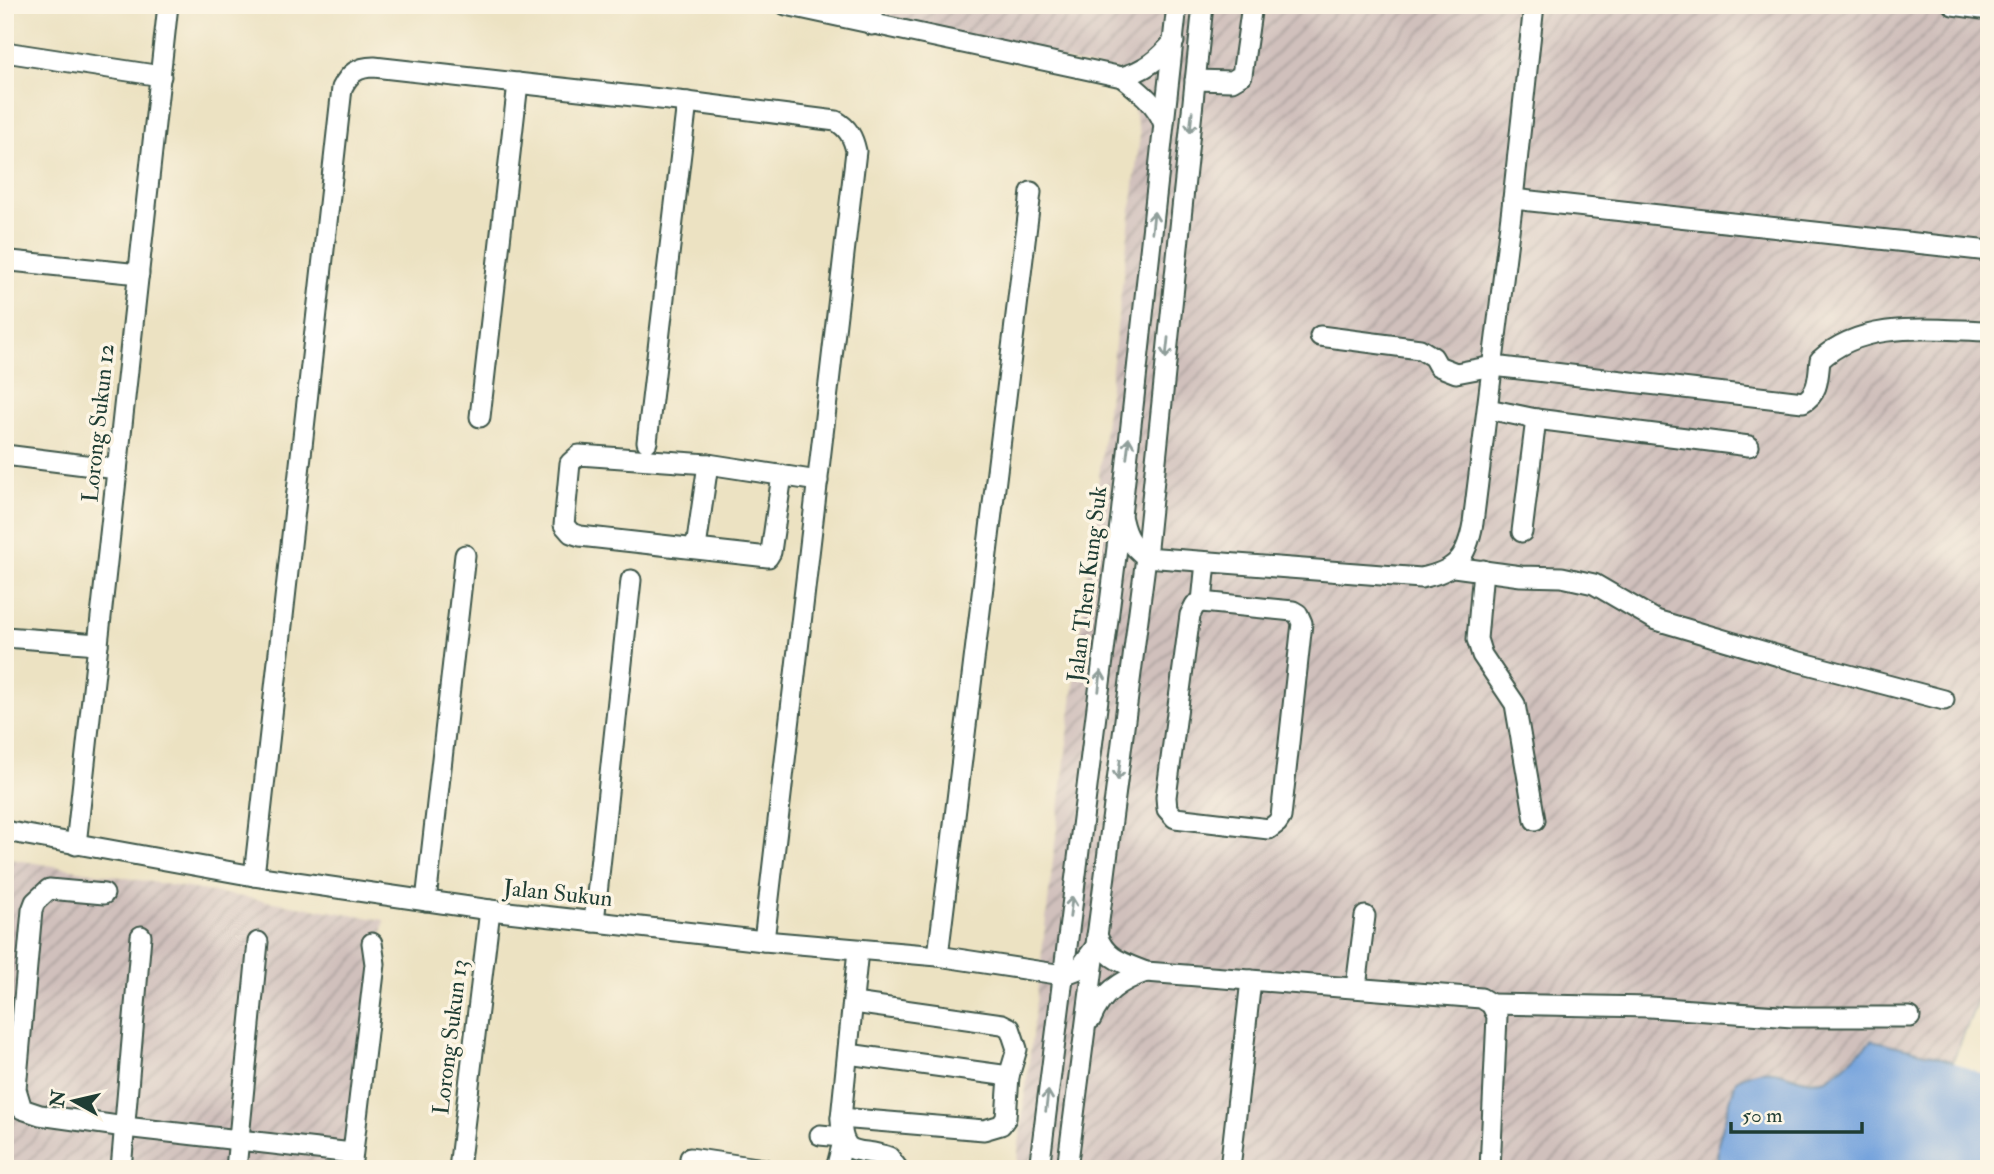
<svg xmlns="http://www.w3.org/2000/svg" width="1994" height="1174" viewBox="0 0 1994 1174" font-family="'IM FELL Double Pica',serif">
  <style>
    .industrial { fill: url(#industrial-furrows) }
    .water { fill: #75a3dd; stroke: #4a7088; stroke-width: 2 }
    .pier { fill: #ece2c2 }
    .lines { fill: none; stroke-linecap: round; stroke-linejoin: round }
    .minor-casing { stroke: #3e5649; stroke-width: 23 }
    .minor { stroke: #fff; stroke-width: 19 }
    .oneway { stroke: #8f9e9a }
    .labels { text-anchor: middle; dominant-baseline: central; stroke-width: 7; stroke-linejoin: round; paint-order: stroke }
    .street-label { font-size: 23px; fill: #1f3d34; stroke: #fcf5e5 }
  </style>
  <defs>
    <pattern id="industrial-furrows" width="10" height="10" patternUnits="userSpaceOnUse" patternTransform="scale(1.75)"><rect width="10" height="10" fill="#d0c0bc"/><path d="M-1 1l2-2M0 10L10 0M9 11l2-2" fill="none" stroke="#a89d9a"/></pattern>
  </defs>
  <rect width="100%" height="100%" fill="#fcf5e5"/>
  <filter id="ink" filterUnits="userSpaceOnUse"><feTurbulence type="fractalNoise" baseFrequency=".0143" numOctaves="2"/><feDisplacementMap in="SourceGraphic" scale="14" xChannelSelector="R" yChannelSelector="G"/><feConvolveMatrix kernelMatrix="1 2 1 2 8 2 1 2 1" color-interpolation-filters="sRGB"/></filter>
  <filter id="wash" filterUnits="userSpaceOnUse"><feTurbulence type="fractalNoise" baseFrequency=".00686" numOctaves="4" result="noise"/><feDisplacementMap in="SourceGraphic" scale="28" xChannelSelector="R" yChannelSelector="G"/><feGaussianBlur stdDeviation="1.57" result="paint"/><feColorMatrix in="noise" values="0 0 0 0 0 0 0 0 0 0 0 0 0 0 0 0 0 1.4 0 .05"/><feComposite in="paint" operator="in"/></filter>
  <g filter="url(#wash)">
    <rect width="100%" height="100%" fill="#ece2c2"/>
    <g class="industrial">
      <path d="M800,5h1189v969l-36,88 -23,-8 -58,-14 -45,39h-20l-35,-10 -54,74 -1,26h-701l124,-1034 -15,-62z"/>
      <path d="M5,858l379,62 -25,249h-344l-10,-30z"/>
    </g>
    <path class="water" d="M1989,974v195h-272l1,-26 18,-63c43,-25 56,8 90,-1 9,-3 37,-31 46,-39l58,14 23,8z"/>
    <path class="pier" d="M1989,974v103l-36,-15z"/>
  </g>
  <g filter="url(#ink)">
    <g class="lines">
      <defs>
        <g id="minor">
          <path d="M786,5l336,72c17,14 33,25 41,45"/>
          <path d="M1953,5l36,5"/>
          <path d="M872,25l2,-20"/>
          <path d="M5,52l156,24"/>
          <path d="M1122,77c23,-7 37,-17 52,-36"/>
          <path d="M1195,80l37,1 10,-6 10,-70"/>
          <path d="M1513,199l476,52"/>
          <path d="M11,261l128,13"/>
          <path d="M1320,336l100,13 13,8 5,9 18,7 37,-7 310,36c16,-8 15,-26 17,-42 44,-41 113,-30 169,-29"/>
          <path d="M1488,409l48,10 213,27"/>
          <path d="M480,417l38,-334"/>
          <path d="M647,442l40,-340"/>
          <path d="M5,455l112,14"/>
          <path d="M782,475l-11,77 -3,5 -188,-21 -9,-3 -7,-8 6,-62 9,-8 129,9 110,17"/>
          <path d="M1122,520c4,18 10,26 24,37l275,21c35,-7 46,-20 52,-55l40,-324 21,-194"/>
          <path d="M1522,532l14,-113"/>
          <path d="M696,548l12,-84"/>
          <path d="M1454,567l67,9 41,1 32,7 62,36 140,41 148,39"/>
          <path d="M1483,570l-6,69 5,16 33,49 20,116"/>
          <path d="M1202,602l91,9 5,3 4,9 -21,194 -4,6 -8,6 -94,-11 -8,-9 -1,-12 24,-182 5,-10z"/>
          <path d="M1202,602l4,-40"/>
          <path d="M5,637l93,7"/>
          <path d="M5,831l249,45 236,34 274,31 174,15 125,19 16,-6 15,-20"/>
          <path d="M76,845l92,-840"/>
          <path d="M254,876l88,-788c7,-14 15,-21 32,-21l313,35 149,19c12,7 17,16 20,30l-92,790"/>
          <path d="M104,894l-55,-5 -14,13 -3,8 -16,179 6,20 18,6 85,12 227,26"/>
          <path d="M426,901l39,-346"/>
          <path d="M594,922l37,-342"/>
          <path d="M1097,935c8,24 27,28 49,37l335,26 10,6 6,12 -7,153"/>
          <path d="M858,950l-17,168c1,43 17,28 48,39l9,12"/>
          <path d="M938,956l93,-764"/>
          <path d="M1356,987l9,-71"/>
          <path d="M1491,1004l159,3 143,10h117"/>
          <path d="M1091,1019c11,-26 29,-38 55,-47"/>
          <path d="M848,1054l161,22 8,-27 -7,-21 -8,-4 -148,-21"/>
          <path d="M841,1118l143,12 17,-5 5,-7 3,-42"/>
          <path d="M820,1135l21,2"/>
          <path d="M690,1158l74,11"/>
          <path d="M121,1169l20,-233"/>
          <path d="M236,1169l22,-227"/>
          <path d="M351,1169l24,-205 -3,-21"/>
          <path d="M459,1169l31,-259"/>
          <path d="M836,1169l7,-27"/>
          <path d="M1039,1169l82,-653 56,-511"/>
          <path d="M1067,1169l79,-612 57,-552"/>
          <path d="M1230,1169l21,-189"/>
        </g>
      </defs>
      <use href="#minor" class="minor-casing"/>
      <use href="#minor" class="minor"/>
    </g>
    <defs><path id="oneway-shaft" d="M-6 0H5M1.5-3L5.5 0L1.5 3" fill="none" stroke-width="1.6" stroke-linecap="round" stroke-linejoin="round" transform="scale(1.75)"/></defs>
    <g class="oneway">
      <use href="#oneway-shaft" transform="translate(1191 122) rotate(96)"/>
      <use href="#oneway-shaft" transform="translate(1153 222) rotate(-84)"/>
      <use href="#oneway-shaft" transform="translate(1167 348) rotate(96)"/>
      <use href="#oneway-shaft" transform="translate(1128 448) rotate(-83)"/>
      <use href="#oneway-shaft" transform="translate(1100 681) rotate(-83)"/>
      <use href="#oneway-shaft" transform="translate(1119 770) rotate(97)"/>
      <use href="#oneway-shaft" transform="translate(1071 907) rotate(-83)"/>
      <use href="#oneway-shaft" transform="translate(1047 1101) rotate(-83)"/>
    </g>
  </g>
  <g class="labels">
    <g class="street-label">
      <text transform="translate(98 423) rotate(-84)">Lorong Sukun 12</text>
      <text transform="translate(1087 584) rotate(-83)">Jalan Then Kung Suk</text>
      <text transform="translate(558 893) rotate(6)">Jalan Sukun</text>
      <text transform="translate(450 1037) rotate(-83)">Lorong Sukun 13</text>
    </g>
  </g>
  <rect width="1994" height="1174" fill="none" stroke="#fcf5e5" stroke-width="28"/>
  <g transform="translate(74 1101) rotate(278)" stroke="#fcf5e5" stroke-width="5" paint-order="stroke">
  <path d="M0-5L12 26L0 18L-12 26Z" fill="#1f3d34"/>
  <text y="-10" font-size="19" font-weight="bold" text-anchor="middle" fill="#1f3d34">N</text>
  </g>
  <path d="M1731 1122v10h131v-10" fill="none" stroke="#1f3d34" stroke-width="3.5"/>
  <text x="1742" y="1122" font-size="21" fill="#1f3d34" stroke="#fcf5e5" stroke-width="5" paint-order="stroke">50 m</text>
</svg>
